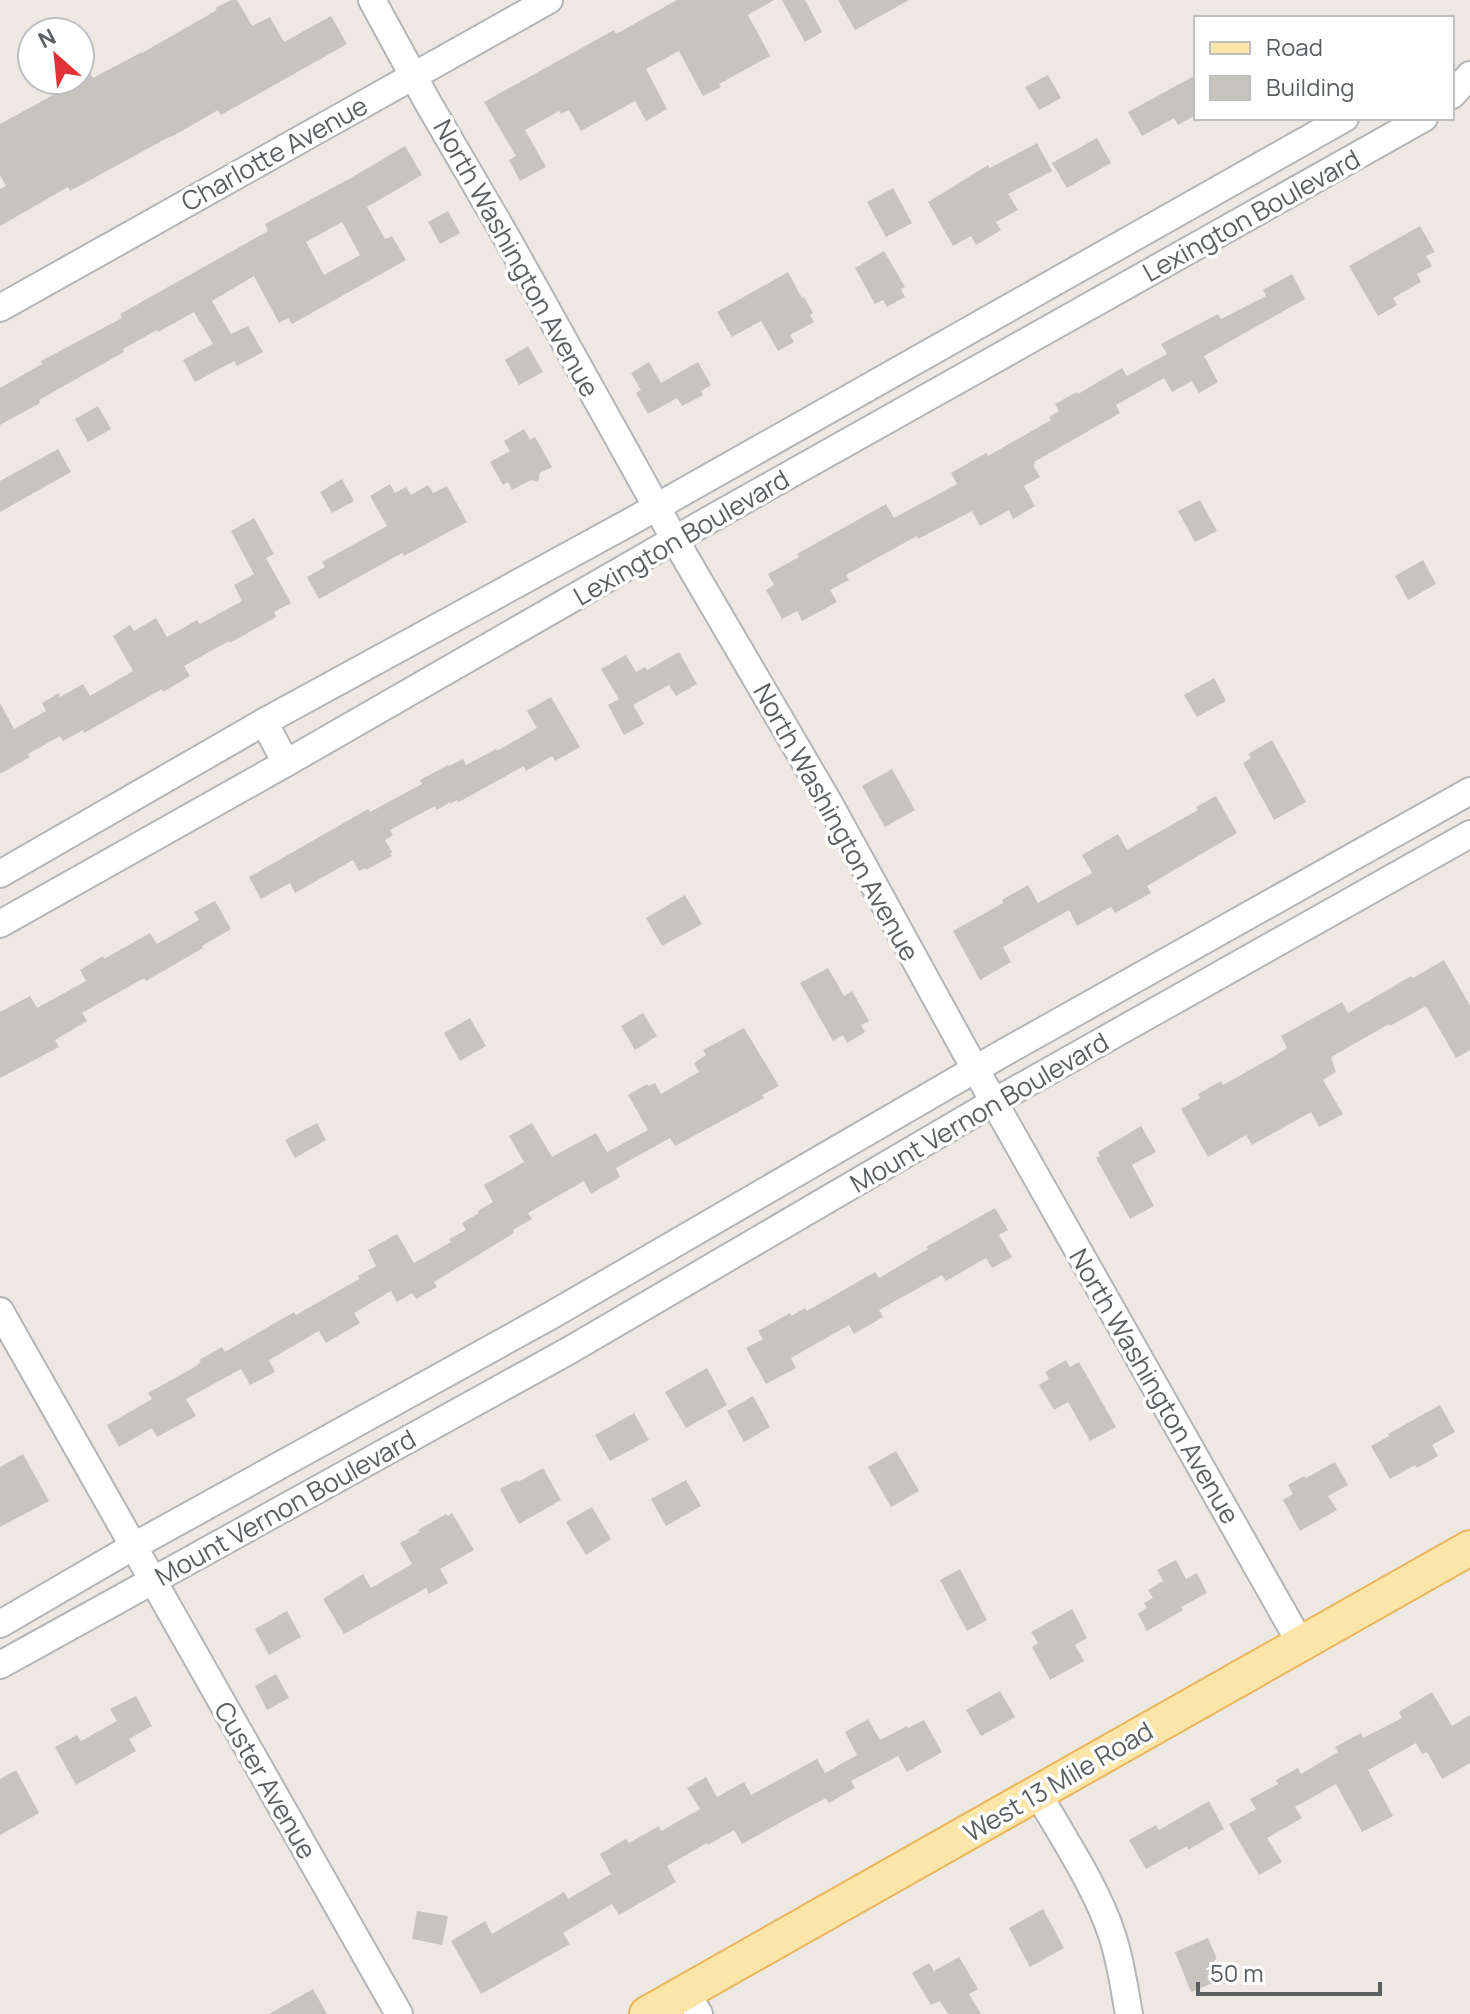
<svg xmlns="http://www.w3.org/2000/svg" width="1470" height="2014" viewBox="0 0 1470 2014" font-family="Manrope,sans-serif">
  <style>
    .building { fill: #c7c4be; fill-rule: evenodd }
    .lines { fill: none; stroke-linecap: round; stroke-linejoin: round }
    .minor-casing { stroke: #b3b5b9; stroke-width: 30 }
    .major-casing { stroke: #ecb45c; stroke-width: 38 }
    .minor { stroke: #fff; stroke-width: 26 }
    .major { stroke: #fce5a8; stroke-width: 34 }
    .labels { text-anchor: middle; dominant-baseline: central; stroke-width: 7; stroke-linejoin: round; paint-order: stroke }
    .street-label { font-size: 26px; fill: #5a5f62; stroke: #fff }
  </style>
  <rect width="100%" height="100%" fill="#ede9e2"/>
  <g class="building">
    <path d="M231,0h6l15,26 18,-9 14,25 47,-26 16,28 -126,71 -3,-5 -31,18 -18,10v-1l-99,54 -2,-4 -68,39v-37l6,-3 -6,-11v-51l68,-37 -3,-4 5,-3h10v-6l8,-4 5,8 49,-26v1l75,-43 -2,-2z"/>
    <path d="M677,0h97l-26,15 22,41 -51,28 2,3 -18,9 -24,-45 -33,18 21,40 -21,12 -11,-20 -54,30 -12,-21 -8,4 -2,-3 -34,19 21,37 -26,14 -11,-21 7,-4 -32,-54 130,-72 2,4z"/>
    <path d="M782,0h23l17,32 -17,10z"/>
    <path d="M838,0h71l-54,30z"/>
    <path d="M1048,75l13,23 -22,12 -14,-23z"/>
    <path d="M1196,75v40l-18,10 -4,-7 -32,18 -14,-24z"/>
    <path d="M1097,138l14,25 -44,25 -15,-25z"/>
    <path d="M1037,143l15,28 -44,23 10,16 -22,12 5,8 -25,15 -5,-9 -18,10 -25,-44 60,-37 2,3z"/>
    <path d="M405,146l17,29 -55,32 18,32 7,-3 14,24 -114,64 -4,-6 -9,5 -25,-47 -42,25 19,33 17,-8 15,26 -26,14 -3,-5 -39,21 -12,-22 30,-16 -19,-32 -36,20 -1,-2 -34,19 1,3 -85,48 1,3 -40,22v-37l42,-24 -1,-3 81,-43 -2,-4 148,-83 -3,-7 86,-46zM342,222l18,33 -36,20 -18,-33z"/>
    <path d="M893,188l19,35 -26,14 -19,-35z"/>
    <path d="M448,211l12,22 -20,11 -12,-22z"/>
    <path d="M1420,226l15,26 -9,4 6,10 -15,8 4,8 -28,16 4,7 -19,11 -29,-50z"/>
    <path d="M884,251l21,36 -4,2 4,8 -18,10 -4,-7 -8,4 -20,-36z"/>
    <path d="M788,272l14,26 2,-1 9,16 -3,2 4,7 -24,13 4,7 -16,9 -17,-30 -29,16 -15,-25z"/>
    <path d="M1292,274l13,25 -101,57 14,26 -19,11 -7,-12 -20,11 -8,-14 -48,27 4,8 -86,49 1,2 -2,1 7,12 -16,9 11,20 -22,13 -4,-9 -29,16 -8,-15 -54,28 -1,-3 -71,39 3,5 -19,10 7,12 -35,19 -5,-10 -15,8 -16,-29 8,-5 -6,-11 31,-17 -2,-3 89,-50 8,14 63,-34 -6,-11 35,-20 2,3 63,-36 -2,-3 10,-6 -4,-7 22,-12 1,2 44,-26 5,8 40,-22 -6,-10 57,-30 3,5 45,-23 -3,-6z"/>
    <path d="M528,346l15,26 -24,13 -14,-25z"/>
    <path d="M649,362l12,21 37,-21 13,23 -10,6 2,4 -21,11 -5,-8 -29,16 -12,-21 5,-3 -10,-17z"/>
    <path d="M98,406l13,23 -23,13 -13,-23z"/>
    <path d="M524,429l6,11 5,-3 17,30 -12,6 -2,9 -7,-2 -19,10 -4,-8 -5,3 -13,-23 20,-11 -6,-10z"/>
    <path d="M58,449l13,23 -71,40v-31z"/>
    <path d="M342,479l12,22 -22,12 -12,-21z"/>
    <path d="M390,484l5,9 11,-6 5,8 17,-10 5,8 14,-7 20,36 -63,34 -2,-3 -83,46 -12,-22 18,-10 -3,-5 65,-36 -17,-30z"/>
    <path d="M1200,500l17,31 -22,11 -17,-31z"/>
    <path d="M254,518l20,36 -8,4 25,45 -17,9 2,5 -46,26 -1,-2 -45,25 6,10 -27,16 -1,-3 -78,44 -1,-3 -20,11 -3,-5 -32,18 2,3 -30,17v-71l14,26 32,-18 -4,-8 17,-10 1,4 23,-13 7,12 43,-25 -20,-35 17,-11 4,6 22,-13 11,19 30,-17 3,4 42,-23 -8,-16 20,-11 -23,-43z"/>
    <path d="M1423,560l13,24 -28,16 -13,-24z"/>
    <path d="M679,652l18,32 -21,12 -7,-11 -36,20 11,19 -20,11 -16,-30 11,-6 -18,-30 25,-14 10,17 9,-5 2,3z"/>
    <path d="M1214,678l12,23 -29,16 -13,-22z"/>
    <path d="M551,697l29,50 -25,14 -3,-5 -26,15 -2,-5 -65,36 -2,-2 -7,4v-2l-13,8 -2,-4 -45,24 3,5 -8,5 7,12 -2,2 2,2 -26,14 -1,-2 -6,3 -6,-11 -58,33 -5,-10 -29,16 -12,-22 119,-68 2,3 52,-28 -2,-4 28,-15 1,1 14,-7 3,6 30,-16 1,2 40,-23 -10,-17z"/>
    <path d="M1272,740l34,62 -32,18 -31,-57 8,-5 -3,-4z"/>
    <path d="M892,769l23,41 -30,17 -23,-41z"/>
    <path d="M1216,796l21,37 -90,53 4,7 -36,20 -4,-6 -34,19 -8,-16 -66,37 8,15 -31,18 -27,-49 50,-28 -1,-3 26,-15 10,18 54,-30 -10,-18 36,-21 9,16 71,-40 -2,-3z"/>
    <path d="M685,895l17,29 -40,22 -16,-28z"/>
    <path d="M215,901l16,28 -29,17 1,2 -57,33 -2,-3 -62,35 5,8 -32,19 4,7 -59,31v-66l30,-16 7,12 49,-27 -6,-11 23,-14 1,3 46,-26 7,11 42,-24 -5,-8z"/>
    <path d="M1444,960l26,46v44l-14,8 -30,-52 -36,20 -1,-2 -58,33 5,15 -13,8 20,34 -24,13 -8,-15 -59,33 -6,-10 -38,22 -27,-48 19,-11 -2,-4 23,-13 2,4 55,-31 9,-6 -6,-12 61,-34 6,11 63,-37 2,2z"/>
    <path d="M828,968l16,28 8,-5 17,30 -8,4 4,7 -18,11 -4,-8 -10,6 -33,-58z"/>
    <path d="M643,1013l14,23 -22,14 -14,-24z"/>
    <path d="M470,1018l16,28 -26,15 -16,-28z"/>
    <path d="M744,1028l35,58 -17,9 2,3 -89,48 -5,-8 -54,30 4,9 -29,17 -7,-13 -56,32 4,6 -19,11 1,3 -80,49 3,5 -21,12 -4,-6 -15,9 -6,-11 -37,22 6,10 -34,20 -7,-12 -50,29 6,12 -25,13 -9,-16 -55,30 10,17 -39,21 -5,-9 -33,19 -12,-22 45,-26 -4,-6 45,-25 8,-6 -2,-2 23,-13 3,5 69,-40 2,3 63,-36 -1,-3 18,-10 -8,-16 29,-16 17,29 37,-21 -2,-3 17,-9 -4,-7 17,-10 -1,-2 15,-9 -9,-17 40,-23 -15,-26 23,-13 20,34 44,-24 11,19 41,-22 -20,-35 19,-11 2,2 6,-3 6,11 38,-22 -5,-9 12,-8 -3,-5z"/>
    <path d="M317,1123l9,17 -31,18 -10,-18z"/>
    <path d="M1141,1126l15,26 -24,13 22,41 -24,13 -34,-61 4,-2 -2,-4z"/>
    <path d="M995,1208l13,22 -9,5 13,22 -20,11 -6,-10 -40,23 -4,-6 -63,35 4,7 -29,17 -5,-9 -58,33 5,10 -30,16 -20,-36 17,-9 -5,-8 32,-18 1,3 14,-8 2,3 68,-39 4,6 49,-29 -2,-2z"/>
    <path d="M1066,1360l4,7 9,-5 37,65 -26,14 -22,-39 -14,8 -15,-25 10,-6 -4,-7z"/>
    <path d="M707,1368l20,37 -41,23 -21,-36z"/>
    <path d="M753,1396l17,31 -26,15 -17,-31z"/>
    <path d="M1440,1405l15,27 -23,13 6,11 -21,12 -2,-3 -25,14 -19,-33 18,-10 -1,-2z"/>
    <path d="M634,1413l15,27 -39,21 -15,-26z"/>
    <path d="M896,1451l23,40 -28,16 -23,-40z"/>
    <path d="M23,1454l26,47 -49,26v-60z"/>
    <path d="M1335,1462l13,23 -20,11 9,14 -37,21 -17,-31 10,-6 -5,-9 16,-9 2,2z"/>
    <path d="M543,1468l18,32 -42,24 -19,-35 17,-9 1,2z"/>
    <path d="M686,1480l15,26 -35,20 -15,-27z"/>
    <path d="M592,1507l19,32 -25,16 -20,-33z"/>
    <path d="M452,1513l22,37 -34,19 8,14 -19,11 -3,-6 -82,46 -21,-35 40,-25 8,14 41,-24 -12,-21 20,-11 -2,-2 28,-16 2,2z"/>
    <path d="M1176,1560l10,19 11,-6 10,20 -26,14 2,3 -36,21 -9,-17 9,-6 -3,-5 9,-5 -5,-8 15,-9 -6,-11z"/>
    <path d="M960,1569l27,51 -20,11 -27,-51z"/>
    <path d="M1072,1609l15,29 -12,7 9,16 -34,19 -18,-33 6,-4 -7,-11z"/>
    <path d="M287,1611l14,26 -32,18 -14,-26z"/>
    <path d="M276,1674l13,24 -22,12 -12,-24z"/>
    <path d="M1000,1691l15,26 -34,19 -15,-26z"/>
    <path d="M1432,1692l20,34 18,-11v48l-28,16 -15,-27 -5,2 -6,-11 -48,27 25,46 -31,16 -26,-48 -41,23 7,11 -35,20 15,24 -23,13 -30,-51 27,-15 -6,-10 28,-15 -2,-4 22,-12 3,6 37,-22 -3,-5 26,-14 2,5 39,-20 -3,-6z"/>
    <path d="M136,1696l16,30 -23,13 7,12 -60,34 -21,-38 22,-12 4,6 36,-20 -7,-12z"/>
    <path d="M868,1719l12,21 27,-14 1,2 16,-8 18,32 -35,20 -9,-16 -47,25 4,7 -26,15 -3,-5 -23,12 -61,34 -8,-14 -26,15 -1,-2 -40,23 9,16 -57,33 -7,-11 -49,29 7,11 -89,50 -30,-53 34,-20 7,13 72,-42 4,7 43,-25 -11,-20 26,-15 3,4 30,-17 2,5 39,-22 -13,-21 19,-11 11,20 27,-15 7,13 66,-36 8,14 32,-18 -12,-23z"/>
    <path d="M16,1770l23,43 -39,22v-56z"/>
    <path d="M1209,1801l15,28 -36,21 -1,-4 -41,23 -17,-29 27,-15 3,5z"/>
    <path d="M1043,1909l21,39 -34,19 -21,-39z"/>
    <path d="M417,1911l31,5 -6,29 -30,-6z"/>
    <path d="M1208,1938l17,40 -34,14 -16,-40z"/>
    <path d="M959,1957l19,32 -9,5 12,20h-33l-8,-13 -9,4 -19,-32 17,-10 5,8z"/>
    <path d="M313,1989l14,25h-58z"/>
  </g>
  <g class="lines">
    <defs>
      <g id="minor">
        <path d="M372,0l55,101 81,139 167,300 154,263 135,246 337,595"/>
        <path d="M1452,95l18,-20"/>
        <path d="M0,308l549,-308"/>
        <path d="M264,722l22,41"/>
        <path d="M0,874l264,-152 366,-200 715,-404"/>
        <path d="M0,924l286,-161 414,-238 724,-407"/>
        <path d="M0,1311l399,703"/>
        <path d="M0,1624l134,-78 416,-230 448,-260 472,-265"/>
        <path d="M0,1665l570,-315 424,-248 476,-268"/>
        <path d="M1037,1792c25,44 60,96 75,143 9,26 12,53 17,79"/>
        <path d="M686,1992l13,22"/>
      </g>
      <path id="major" d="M647,2014l823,-466"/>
    </defs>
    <use href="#minor" class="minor-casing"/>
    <use href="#major" class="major-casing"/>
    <use href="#minor" class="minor"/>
    <use href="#major" class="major"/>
  </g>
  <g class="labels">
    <g class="street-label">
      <text transform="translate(274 153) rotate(-29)">Charlotte Avenue</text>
      <text transform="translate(1251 215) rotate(-29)">Lexington Boulevard</text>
      <text transform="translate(517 258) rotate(61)">North Washington Avenue</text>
      <text transform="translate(681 537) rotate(-30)">Lexington Boulevard</text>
      <text transform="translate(837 822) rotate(61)">North Washington Avenue</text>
      <text transform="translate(979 1112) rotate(-30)">Mount Vernon Boulevard</text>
      <text transform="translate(1155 1386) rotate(60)">North Washington Avenue</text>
      <text transform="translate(285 1507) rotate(-29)">Mount Vernon Boulevard</text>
      <text transform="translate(266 1780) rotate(60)">Custer Avenue</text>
      <text transform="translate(1058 1781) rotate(-30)">West 13 Mile Road</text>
    </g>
  </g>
  <rect x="1194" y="16" width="260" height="104" fill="#ffffff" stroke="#bdbfc0" stroke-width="2"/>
  <rect x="1210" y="42" width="40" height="12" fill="#fce5a8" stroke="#bdbfc0" stroke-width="2"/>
  <text x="1266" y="56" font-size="24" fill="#5a5f62">Road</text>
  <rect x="1210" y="76" width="40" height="24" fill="#c7c4be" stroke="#bdbfc0" stroke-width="2"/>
  <text x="1266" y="96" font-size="24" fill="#5a5f62">Building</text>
  <g transform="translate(56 56) rotate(333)"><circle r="38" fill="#ffffff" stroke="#bdbfc0" stroke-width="2"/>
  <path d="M0-6L14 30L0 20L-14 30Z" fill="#e33237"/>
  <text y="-12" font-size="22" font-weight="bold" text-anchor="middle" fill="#5a5f62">N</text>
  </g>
  <path d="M1198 1982v12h182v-12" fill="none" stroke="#5a5f62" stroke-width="4"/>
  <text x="1210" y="1982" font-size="24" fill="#5a5f62" stroke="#ffffff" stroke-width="6" paint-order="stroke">50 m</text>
</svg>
